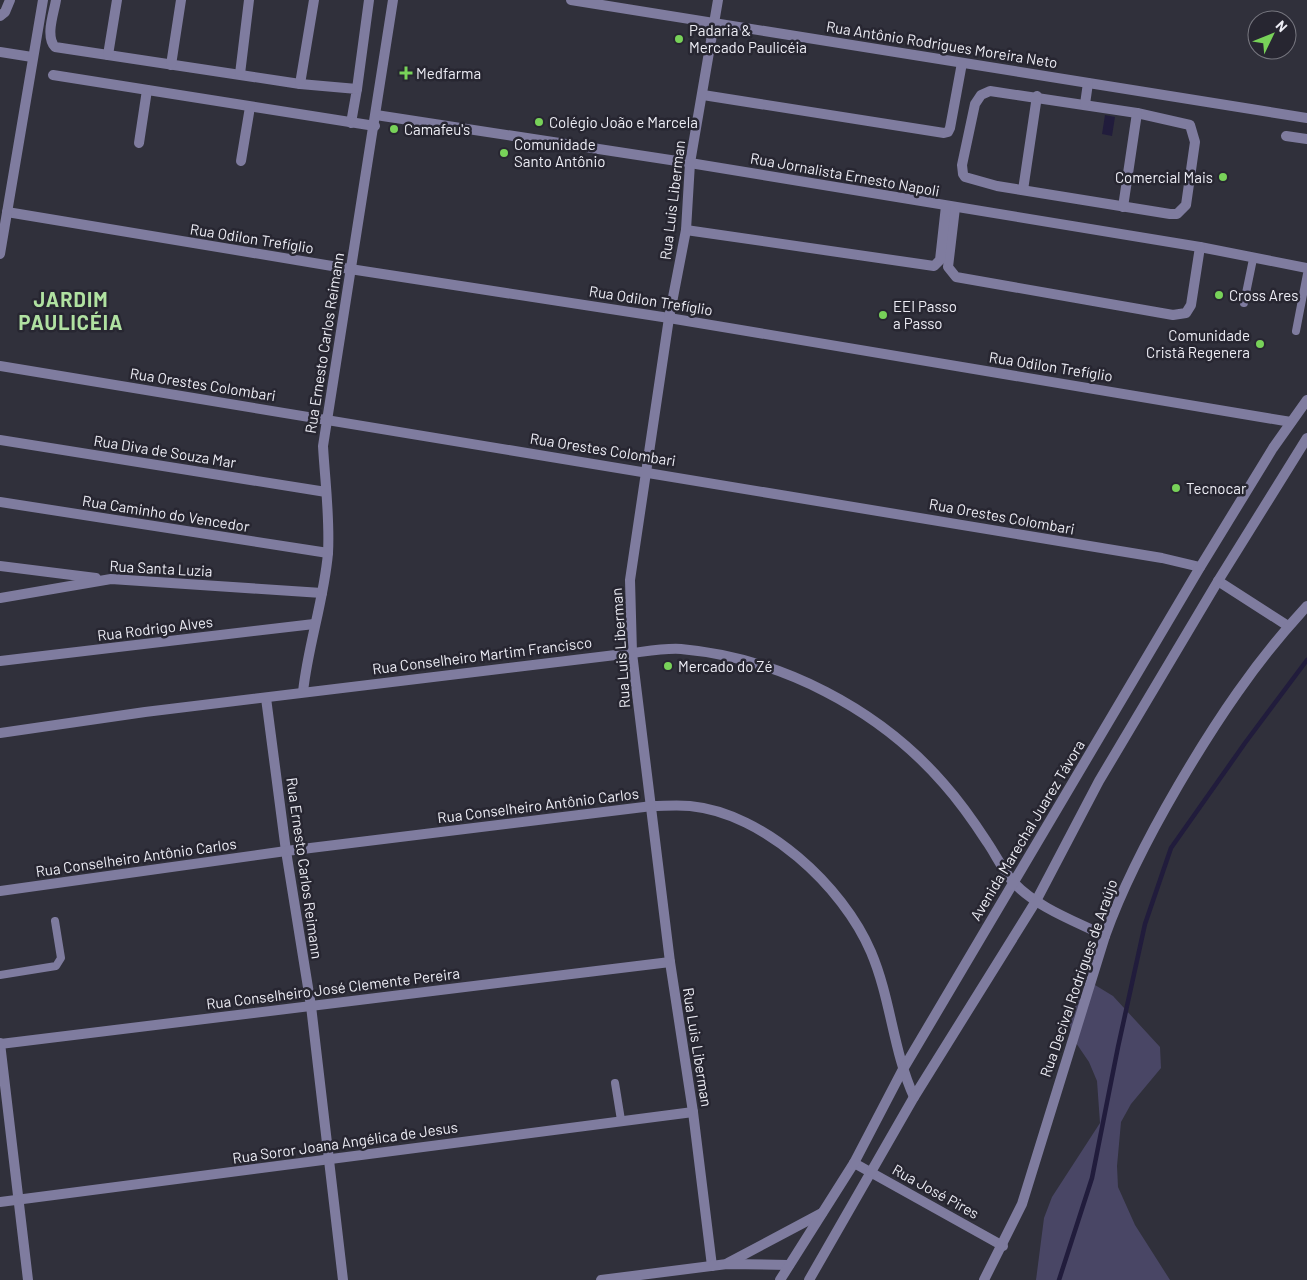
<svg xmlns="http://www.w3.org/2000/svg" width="1307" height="1280" viewBox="0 0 1307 1280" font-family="Barlow,sans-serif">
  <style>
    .green { fill: #494665 }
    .water { fill: #211c3c }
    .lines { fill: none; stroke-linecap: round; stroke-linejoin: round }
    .stream { stroke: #211c3c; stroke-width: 4.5 }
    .service { stroke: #7f7c9f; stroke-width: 8 }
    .minor { stroke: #7f7c9f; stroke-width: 10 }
    .tertiary { stroke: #7f7c9f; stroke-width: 10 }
    .poi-dot { fill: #78d259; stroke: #272631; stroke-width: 2 }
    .labels { text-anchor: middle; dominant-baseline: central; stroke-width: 5; stroke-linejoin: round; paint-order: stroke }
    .poi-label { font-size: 15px; fill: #ededf5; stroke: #272631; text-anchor: start }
    .street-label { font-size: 15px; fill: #ededf5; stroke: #272631 }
    .district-label { font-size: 20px; font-weight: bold; letter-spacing: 1px; fill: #b0e1a1; stroke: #272631 }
  </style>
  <rect width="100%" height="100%" fill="#30303b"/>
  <path class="green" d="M1095,985l18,11 47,51 1,21 -30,36 -10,18 -4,44 1,21 17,38 35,55h-134l8,-62 8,-21 48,-74 -3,-42 -8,-19 -15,-22 -6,-21 10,-18z"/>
  <path class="water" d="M1105,115l10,2 -3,19 -10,-2z"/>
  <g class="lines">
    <path class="stream" d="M1059,1280l33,-102 26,-131 27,-123 26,-76 74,-105 62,-83"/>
    <g class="service">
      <path d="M1244,303l9,-44"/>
      <path d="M1296,331l11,-57"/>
      <path d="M0,975l56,-9 5,-8 -6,-37"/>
      <path d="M615,1083l6,37"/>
    </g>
    <g class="minor">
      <path d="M56,0c-2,13 -11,36 -1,47l245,37 57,5 -6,34"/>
      <path d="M571,0l736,118"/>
      <path d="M0,16l5,-4 5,-12"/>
      <path d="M0,52l32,5"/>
      <path d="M108,55l9,-55"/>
      <path d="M171,65l10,-65"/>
      <path d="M240,74l9,-74"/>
      <path d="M53,75l322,51"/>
      <path d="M300,84l14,-84"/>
      <path d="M357,89l12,-89"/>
      <path d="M990,91l147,22 53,12 5,17 -9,63 -9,9h-7l-173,-28 -32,-9 -2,-3 -1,-9 13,-61 6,-9z"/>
      <path d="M703,95l241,38 4,-1 2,-4 12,-65"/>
      <path d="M1085,104l3,-21"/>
      <path d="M376,115l314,48 510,84 107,21"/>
      <path d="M1286,136l21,3"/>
      <path d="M139,143l8,-53"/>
      <path d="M241,161l9,-54"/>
      <path d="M1023,190l14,-94"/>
      <path d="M1123,207l14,-94"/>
      <path d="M955,208l-7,59 8,10 217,38 13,-2 5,-8 9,-58"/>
      <path d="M7,212l343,57 319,49 622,104"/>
      <path d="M686,230l248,36 6,-6 6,-54"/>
      <path d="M0,254l43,-254"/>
      <path d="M0,366l1162,192 38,9"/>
      <path d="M0,440l326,52"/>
      <path d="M0,502l328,51"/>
      <path d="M0,566l96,12"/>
      <path d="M1218,581l70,45"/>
      <path d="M0,598l111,-19 211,14"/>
      <path d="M0,661l314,-37"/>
      <path d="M303,692c5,-47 21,-92 25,-139 2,-36 -3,-72 -5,-107l70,-446"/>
      <path d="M266,698l20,153 25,155 32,274"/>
      <path d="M0,733l145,-21 487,-59c16,-2 33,-5 49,-4 100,9 198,60 263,135 16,18 30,38 43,58 9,13 16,29 27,41 24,25 61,38 91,53"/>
      <path d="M0,891l286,-40 366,-45c12,0 25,-1 38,0 74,7 153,80 181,146 20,47 22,99 43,145"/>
      <path d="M0,1043l28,237"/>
      <path d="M0,1044l670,-82"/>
      <path d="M854,1163l149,83"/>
      <path d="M0,1202l693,-90"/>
      <path d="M728,1263l94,-50"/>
      <path d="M712,1266l-19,-154 -23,-150 -38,-309 -2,-73 39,-262 17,-88 4,-67 28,-163"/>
      <path d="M601,1280l126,-16 62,1"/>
      <path d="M984,1280l38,-76 83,-268c19,-53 45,-102 73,-150 38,-65 78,-125 129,-180"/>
    </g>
    <g class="tertiary">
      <path d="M780,1280l74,-117 48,-92 297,-502 74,-121 34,-48"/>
      <path d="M809,1280l105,-183 122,-196 63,-120 119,-200 89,-143"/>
    </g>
  </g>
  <g class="poi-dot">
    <circle cx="679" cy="39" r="5"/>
    <path d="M403.5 65.5h5v5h5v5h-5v5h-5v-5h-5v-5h5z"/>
    <circle cx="539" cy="122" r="5"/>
    <circle cx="394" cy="129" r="5"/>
    <circle cx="504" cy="153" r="5"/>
    <circle cx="1223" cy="177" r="5"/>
    <circle cx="1219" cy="295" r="5"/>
    <circle cx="883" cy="315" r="5"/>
    <circle cx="1260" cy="344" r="5"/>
    <circle cx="1176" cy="488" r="5"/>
    <circle cx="668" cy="666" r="5"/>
  </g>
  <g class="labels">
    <g class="poi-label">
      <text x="689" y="30">Padaria &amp;<tspan x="689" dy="17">Mercado Paulicéia</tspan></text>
      <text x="416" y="73">Medfarma</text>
      <text x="549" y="122">Colégio João e Marcela</text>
      <text x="404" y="129">Camafeu's</text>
      <text x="514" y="144">Comunidade<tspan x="514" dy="17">Santo Antônio</tspan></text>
      <text x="1213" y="177" text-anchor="end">Comercial Mais</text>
      <text x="1229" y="295">Cross Ares</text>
      <text x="893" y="306">EEI Passo<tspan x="893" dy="17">a Passo</tspan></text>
      <text x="1250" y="335" text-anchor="end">Comunidade<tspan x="1250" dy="17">Cristã Regenera</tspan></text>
      <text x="1186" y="488">Tecnocar</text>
      <text x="678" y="666">Mercado do Zé</text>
    </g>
    <g class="street-label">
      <text transform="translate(942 44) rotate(9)">Rua Antônio Rodrigues Moreira Neto</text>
      <text transform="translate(845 174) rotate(10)">Rua Jornalista Ernesto Napoli</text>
      <text transform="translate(672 200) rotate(-83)">Rua Luis Liberman</text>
      <text transform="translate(252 238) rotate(9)">Rua Odilon Trefíglio</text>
      <text transform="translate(651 300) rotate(9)">Rua Odilon Trefíglio</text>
      <text transform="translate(324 343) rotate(-81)">Rua Ernesto Carlos Reimann</text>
      <text transform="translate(1051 366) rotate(9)">Rua Odilon Trefíglio</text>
      <text transform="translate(203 384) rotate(9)">Rua Orestes Colombari</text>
      <text transform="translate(603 449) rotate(9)">Rua Orestes Colombari</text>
      <text transform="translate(165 451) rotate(9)">Rua Diva de Souza Mar</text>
      <text transform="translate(166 513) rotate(9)">Rua Caminho do Vencedor</text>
      <text transform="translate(1002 516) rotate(10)">Rua Orestes Colombari</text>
      <text transform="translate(161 568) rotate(3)">Rua Santa Luzia</text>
      <text transform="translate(155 628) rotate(-7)">Rua Rodrigo Alves</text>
      <text transform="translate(620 648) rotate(-94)">Rua Luis Liberman</text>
      <text transform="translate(482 655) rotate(-7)">Rua Conselheiro Martim Francisco</text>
      <text transform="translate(538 805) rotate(-7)">Rua Conselheiro Antônio Carlos</text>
      <text transform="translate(1027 830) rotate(-59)">Avenida Marechal Juarez Távora</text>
      <text transform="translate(136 857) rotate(-8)">Rua Conselheiro Antônio Carlos</text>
      <text transform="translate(305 868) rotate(82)">Rua Ernesto Carlos Reimann</text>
      <text transform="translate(1078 978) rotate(-71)">Rua Decival Rodrigues de Araújo</text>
      <text transform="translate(333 988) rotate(-7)">Rua Conselheiro José Clemente Pereira</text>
      <text transform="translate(698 1047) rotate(81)">Rua Luis Liberman</text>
      <text transform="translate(345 1142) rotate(-8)">Rua Soror Joana Angélica de Jesus</text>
      <text transform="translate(936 1191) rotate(29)">Rua José Pires</text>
    </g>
    <g class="district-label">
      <text x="71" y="299">JARDIM<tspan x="71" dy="23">PAULICÉIA</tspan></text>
    </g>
  </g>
  <g transform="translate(1272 35) rotate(47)"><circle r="24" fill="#272631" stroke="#76767f"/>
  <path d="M0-4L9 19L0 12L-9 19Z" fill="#78d259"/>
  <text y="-8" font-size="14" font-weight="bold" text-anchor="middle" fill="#ededf5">N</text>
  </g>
</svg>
